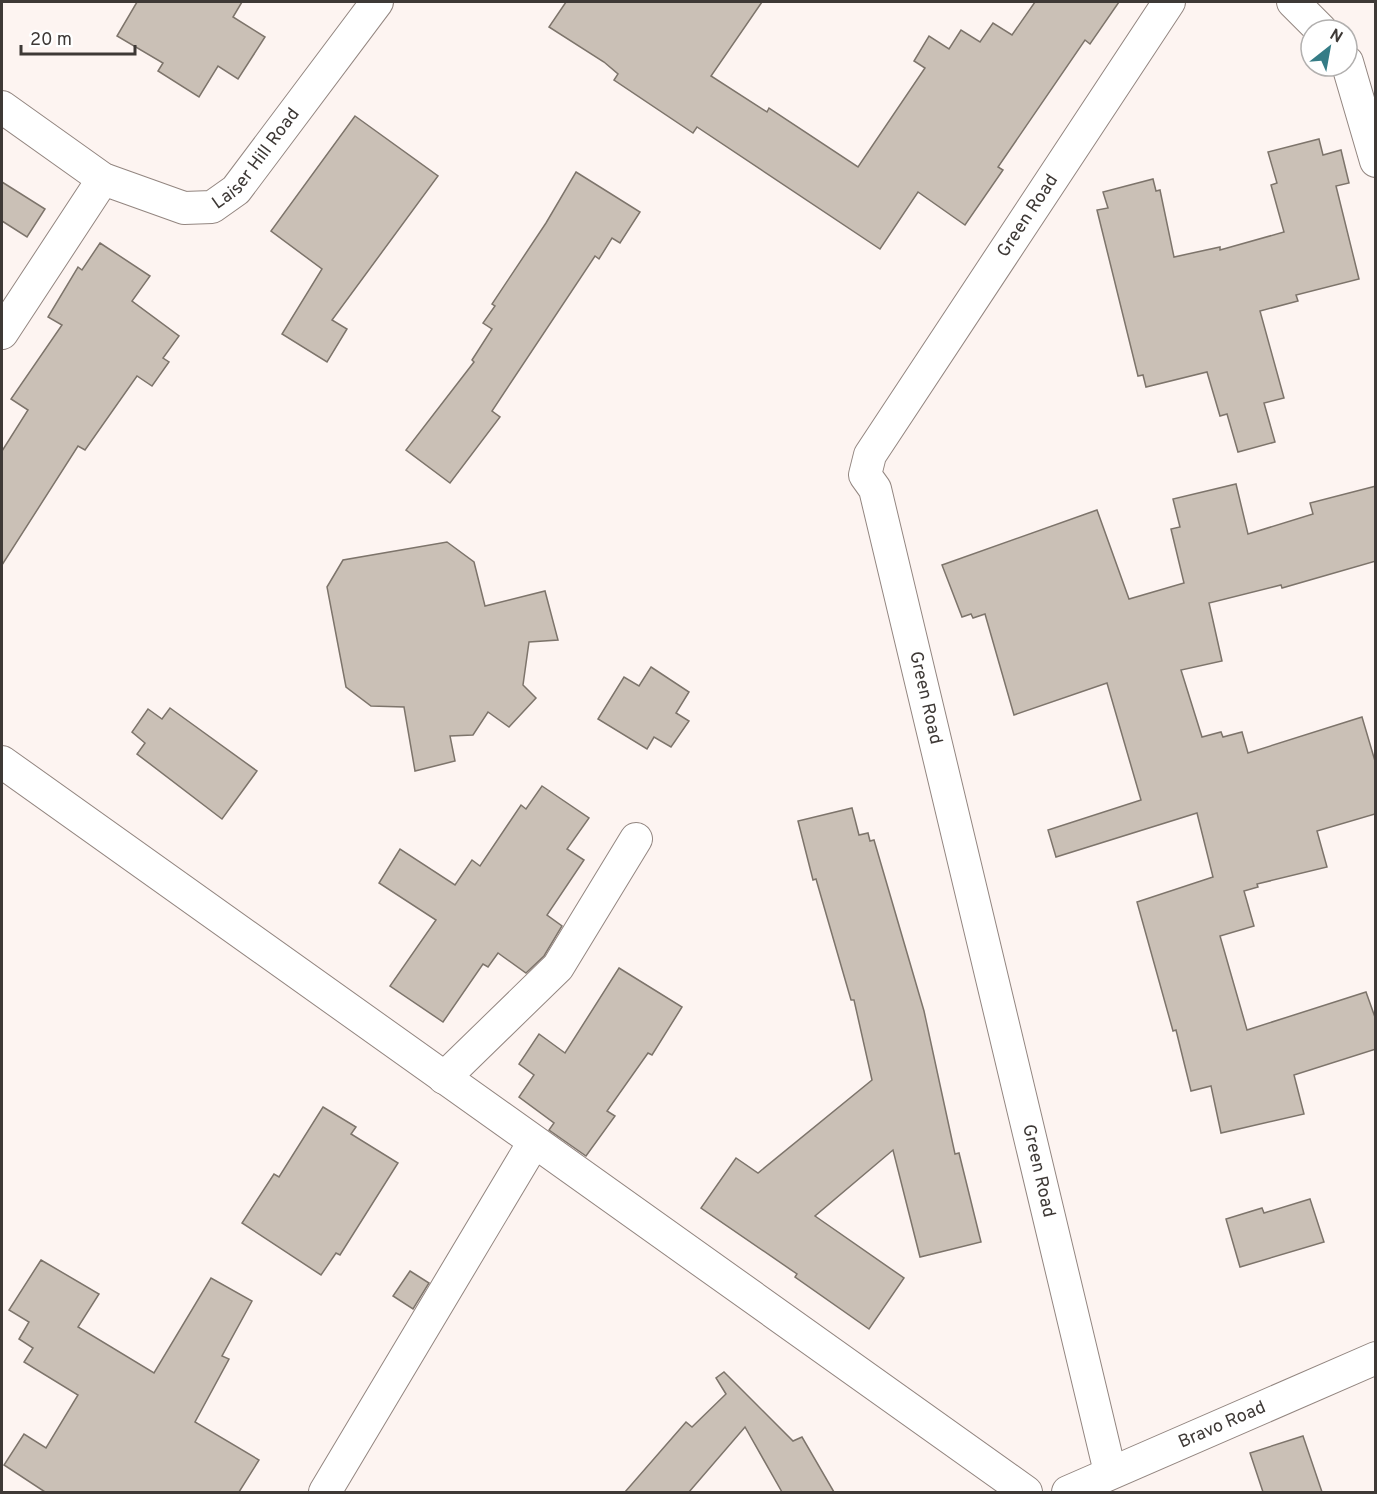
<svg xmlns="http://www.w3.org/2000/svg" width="1377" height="1494" viewBox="0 0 1377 1494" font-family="Overpass,sans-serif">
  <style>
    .building { fill: #cac0b6; stroke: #7d746b; stroke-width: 1.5 }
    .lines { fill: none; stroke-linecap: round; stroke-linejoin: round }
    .minor-casing { stroke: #938680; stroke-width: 34 }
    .minor { stroke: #fff; stroke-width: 32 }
    .labels { text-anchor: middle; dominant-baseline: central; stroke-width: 6; stroke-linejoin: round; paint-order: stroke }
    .street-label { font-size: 18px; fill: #3e3936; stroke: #fff }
  </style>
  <rect width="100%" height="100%" fill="#fdf4f1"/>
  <g class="building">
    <path d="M137,2h105l-9,15 32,20 -27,42 -20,-13 -19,31 -41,-26 5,-8 -46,-27z"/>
    <path d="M566,2h196l-51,74 56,36 2,-4 89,59 67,-99 -11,-7 15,-25 20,13 12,-19 19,12 13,-19 19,12 23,-33h84l-29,42 -5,-4 -87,127 5,3 -38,55 -47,-33 -38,57 -183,-122 -4,6 -79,-53 4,-6 -14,-12 -55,-35z"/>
    <path d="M355,116l83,60 -106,144 15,9 -20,33 -45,-28 40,-65 -51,-38z"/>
    <path d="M1319,139l4,16 18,-5 8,33 -13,3 23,93 -63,16 2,6 -38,10 24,87 -20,5 11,39 -37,10 -11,-38 -7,2 -13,-44 -61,15 -3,-12 -5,1 -41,-166 11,-2 -5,-16 50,-13 3,12 4,-1 14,67 46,-10v3l64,-18 -13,-47 6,-2 -9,-31z"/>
    <path d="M576,172l64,40 -20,31 -8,-5 -13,21 -4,-3 -103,155 8,6 -50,66 -44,-33 68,-88 -2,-2 20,-31 -9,-6 12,-17 -3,-2 54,-81z"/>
    <path d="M2,182l43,27 -18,28 -25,-16z"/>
    <path d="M100,243l50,33 -18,25 47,35 -16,22 6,4 -17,24 -15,-10 -52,74 -7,-4 -76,119v-114l26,-41 -17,-11 51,-74 -14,-8 30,-50 4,3z"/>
    <path d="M1236,484l12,50 65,-20 -3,-11 66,-17v75l-94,27 -1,-3 -72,18 13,58 -41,9 21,67 19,-5 2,5 19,-5 6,21 114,-36 13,44v53l-58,17 10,36 -70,17 1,3 -14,4 10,35 -34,10 27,94 119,-38 10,28v29l-82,26 10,39 -83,19 -10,-47 -20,5 -15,-61 -3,1 -36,-129 76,-25 -16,-64 -141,44 -8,-27 93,-30 -34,-117 -93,32 -29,-101 -12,4 -2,-4 -9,3 -20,-52 155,-55 32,89 55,-16 -13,-54 9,-2 -7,-28z"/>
    <path d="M447,542l27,20 11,44 60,-15 13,49 -29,2 -6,43 13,13 -27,29 -21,-15 -15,23 -23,1 5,25 -40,10 -11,-64 -33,-1 -25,-19 -19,-100 16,-27z"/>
    <path d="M651,667l38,25 -13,21 13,8 -18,26 -17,-10 -7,12 -49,-30 26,-42 15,9z"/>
    <path d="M170,708l87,63 -35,48 -85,-65 8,-11 -13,-11 16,-23 14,10z"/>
    <path d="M542,786l47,32 -22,31 17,11 -37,55 15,11 -18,30 -18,17 -28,-20 -10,14 -5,-3 -40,58 -53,-36 46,-66 -57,-37 21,-34 55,36 17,-25 8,6 41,-61 5,4z"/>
    <path d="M852,808l7,27 9,-2 2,8 4,-1 50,171 31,143 4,-1 22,89 -61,15 -27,-107 -78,66 89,62 -35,51 -74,-52 2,-3 -96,-66 35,-50 22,15 114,-93 -18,-80h-3l-35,-121 -3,1 -15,-59z"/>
    <path d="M619,968l63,39 -30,48 -4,-2 -41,58 8,5 -29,40 -37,-26 5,-7 -35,-26 15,-22 -15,-11 20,-30 26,19z"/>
    <path d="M323,1107l33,20 -5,7 47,29 -58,92 -4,-2 -15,22 -79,-52 32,-49 5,3z"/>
    <path d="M1310,1199l14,43 -84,25 -14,-48 36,-11 2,5z"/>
    <path d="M41,1260l58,34 -21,33 76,46 57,-95 41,23 -30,55 7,3 -34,63 64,38 -20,32h-194l-41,-27 20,-31 22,14 32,-53 -54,-33 9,-14 -14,-9 10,-17 -20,-12z"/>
    <path d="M410,1271l19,12 -16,26 -20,-13z"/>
    <path d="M724,1372l69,69 9,-4 32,55h-52l-37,-65 -56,65h-64l61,-70 6,5 34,-33 -10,-16z"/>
    <path d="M1303,1436l19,56h-59l-13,-39z"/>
  </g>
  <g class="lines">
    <defs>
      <g id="minor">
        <path d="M1293,2l28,28"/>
        <path d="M1347,62l29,99"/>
        <path id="s1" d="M2,107l101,72 81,29 28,-1 24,-17 141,-188"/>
        <path d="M2,333l101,-154"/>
        <path d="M2,762l1024,730"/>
        <path d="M444,1078l114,-111 78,-128"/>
        <path id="s2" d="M1110,1472l-235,-983 -10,-14 5,-20 299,-453"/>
        <path d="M325,1492l209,-350"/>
        <path id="s3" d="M1068,1492l308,-134"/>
      </g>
    </defs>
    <use href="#minor" class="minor-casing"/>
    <use href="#minor" class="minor"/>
  </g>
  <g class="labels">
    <g class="street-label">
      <text stroke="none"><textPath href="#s1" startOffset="304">Laiser Hill Road</textPath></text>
      <text stroke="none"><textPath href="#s2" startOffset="1335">Green Road</textPath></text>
      <text transform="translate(925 698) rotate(77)">Green Road</text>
      <text transform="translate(1038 1171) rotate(77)">Green Road</text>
      <text stroke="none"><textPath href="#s3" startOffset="168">Bravo Road</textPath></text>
    </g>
  </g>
  <rect width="1377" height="1494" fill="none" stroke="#3e3936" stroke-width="6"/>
  <g transform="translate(1329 48) rotate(31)"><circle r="28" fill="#ffffff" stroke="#b2b0af" stroke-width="1.5"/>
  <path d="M0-4.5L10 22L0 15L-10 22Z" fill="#357c86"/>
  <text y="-9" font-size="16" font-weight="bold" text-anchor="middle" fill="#3e3936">N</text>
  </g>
  <path d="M21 45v9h114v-9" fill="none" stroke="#3e3936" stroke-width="3"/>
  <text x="30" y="45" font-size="18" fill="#3e3936" stroke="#ffffff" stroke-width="4.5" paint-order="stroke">20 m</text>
</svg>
